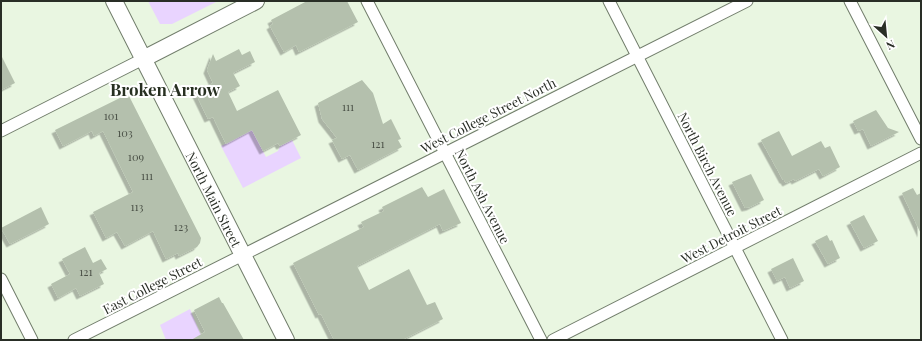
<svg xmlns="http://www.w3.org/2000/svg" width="922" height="341" viewBox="0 0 922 341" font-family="'Playfair Display',serif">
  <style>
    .green { fill: #e9d4ff }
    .building { fill: #b4c0ad; filter: url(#shadow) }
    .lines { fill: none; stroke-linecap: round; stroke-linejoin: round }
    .street-casing { stroke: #717d6b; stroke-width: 13 }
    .secondary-casing { stroke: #717d6b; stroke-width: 18 }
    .street { stroke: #fff; stroke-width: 11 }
    .secondary { stroke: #fff; stroke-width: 16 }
    .labels { text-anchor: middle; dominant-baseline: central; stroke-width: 4; stroke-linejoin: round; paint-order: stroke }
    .number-label { font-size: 11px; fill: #4c5248 }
    .street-label { font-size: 13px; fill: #292e26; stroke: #fff }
    .district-label { font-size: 17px; font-weight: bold; fill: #273021; stroke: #fff }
  </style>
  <defs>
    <filter id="shadow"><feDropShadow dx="-3.5" dy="3.5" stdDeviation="0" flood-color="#0004"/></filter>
  </defs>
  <rect width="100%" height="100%" fill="#e9f6e1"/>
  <g class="green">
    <path d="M148,1h70l-46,23h-12z"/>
    <path d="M252,130l14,27 12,-6 2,-5 12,-6 9,18 -58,30 -22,-42z"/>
    <path d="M190,309l11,26 -10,5h-25l-6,-15z"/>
  </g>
  <g class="building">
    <path d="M307,1h40l11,21 -59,30 -3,-7 -12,7 -14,-26 3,-2 -2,-4z"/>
    <path d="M239,49l3,6 8,-4 5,11 -22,11 7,13 -12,6 9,19 41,-21 23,45 -21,11 -2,-3 -15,8 -11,-21 -26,14 -13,-27 -5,2 -13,-27 18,-9 -6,-13 6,-16 3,7z"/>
    <path d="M1,55l14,28 -14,7z"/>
    <path d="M362,80l11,13 10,31 8,-5 10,20 -3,1 4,7 -44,23 -8,-15 -8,4 -10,-19 5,-2 -15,-19 -4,-16z"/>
    <path d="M128,94l73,144 -1,5 -3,4 -18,9 -1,-3 -12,6 -13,-28 -28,15 -8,-14 -11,6 -13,-26 40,-20 -30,-61 -9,5 -2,-5 -29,15 -8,-16z"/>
    <path d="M876,110l12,18 11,4 -28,14 -8,-17 -5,2 -5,-10z"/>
    <path d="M779,131l13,25 29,-15 4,7 5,-2 10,21 -17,9 -4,-7 -24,12 -1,-2 -8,4 -2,-3h-1l-22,-40z"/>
    <path d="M751,174l13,26 -14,7 -5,1 -13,-26z"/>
    <path d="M422,187l6,10 16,-8 17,34 -18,8 -3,-7 -83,42 12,24 40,-21 18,36 8,-3 8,17 -41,21h-68l-13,-26 -2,1 -26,-52 71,-36 -3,-5 23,-11 -2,-4z"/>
    <path d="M913,188l4,7 4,-2v41l-19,-41z"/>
    <path d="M41,207l8,17 -39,20 -9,-16z"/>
    <path d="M864,215l14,26 -14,7 -14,-26z"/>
    <path d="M827,235l3,6 2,-1 8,18 -12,6 -13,-23z"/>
    <path d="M85,247l8,16 8,-4 6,10 -8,4 5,11 -24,12 -4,-8 -18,10 -7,-14 19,-10 -8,-15z"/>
    <path d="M793,258l11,23 -14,7 -5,-11 -8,4 -6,-12z"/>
    <path d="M219,297l3,6h1l21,37h-53l14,-8 -11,-22z"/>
  </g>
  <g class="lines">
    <defs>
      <g id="street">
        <path d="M367,1l174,339"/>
        <path d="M609,1l173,339"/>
        <path d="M850,1l71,138"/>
        <path d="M1,131l142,-72"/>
        <path d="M1,279l31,61"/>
        <path d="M74,340l673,-339"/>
        <path d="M553,340l368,-187"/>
      </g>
      <g id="secondary">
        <path id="s1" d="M114,1l172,339"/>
        <path d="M143,59l113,-58"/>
      </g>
    </defs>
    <use href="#street" class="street-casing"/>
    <use href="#secondary" class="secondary-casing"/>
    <use href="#street" class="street"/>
    <use href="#secondary" class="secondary"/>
  </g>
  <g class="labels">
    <g class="number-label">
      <text x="348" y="106">111</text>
      <text x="111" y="115">101</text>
      <text x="125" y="132">103</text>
      <text x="378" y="143">121</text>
      <text x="136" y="156">109</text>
      <text x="147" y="175">111</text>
      <text x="137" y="206">113</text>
      <text x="181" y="226">123</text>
      <text x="86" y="271">121</text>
    </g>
    <g class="street-label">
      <text transform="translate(488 115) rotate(-27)">West College Street North</text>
      <text transform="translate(708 164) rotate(63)">North Birch Avenue</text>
      <text transform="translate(483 196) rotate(63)">North Ash Avenue</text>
      <text stroke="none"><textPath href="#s1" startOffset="222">North Main Street</textPath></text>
      <text transform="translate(731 234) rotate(-27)">West Detroit Street</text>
      <text transform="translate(152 285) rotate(-27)">East College Street</text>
    </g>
    <g class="district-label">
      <text x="165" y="89">Broken Arrow</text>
    </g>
  </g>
  <rect width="922" height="341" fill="none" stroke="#292e26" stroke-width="4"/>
  <g transform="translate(886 36) rotate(153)" stroke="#ffffff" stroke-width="3" paint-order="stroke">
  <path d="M0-3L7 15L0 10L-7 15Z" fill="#292e26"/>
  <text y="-6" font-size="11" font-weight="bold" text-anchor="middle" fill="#292e26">N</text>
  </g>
</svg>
